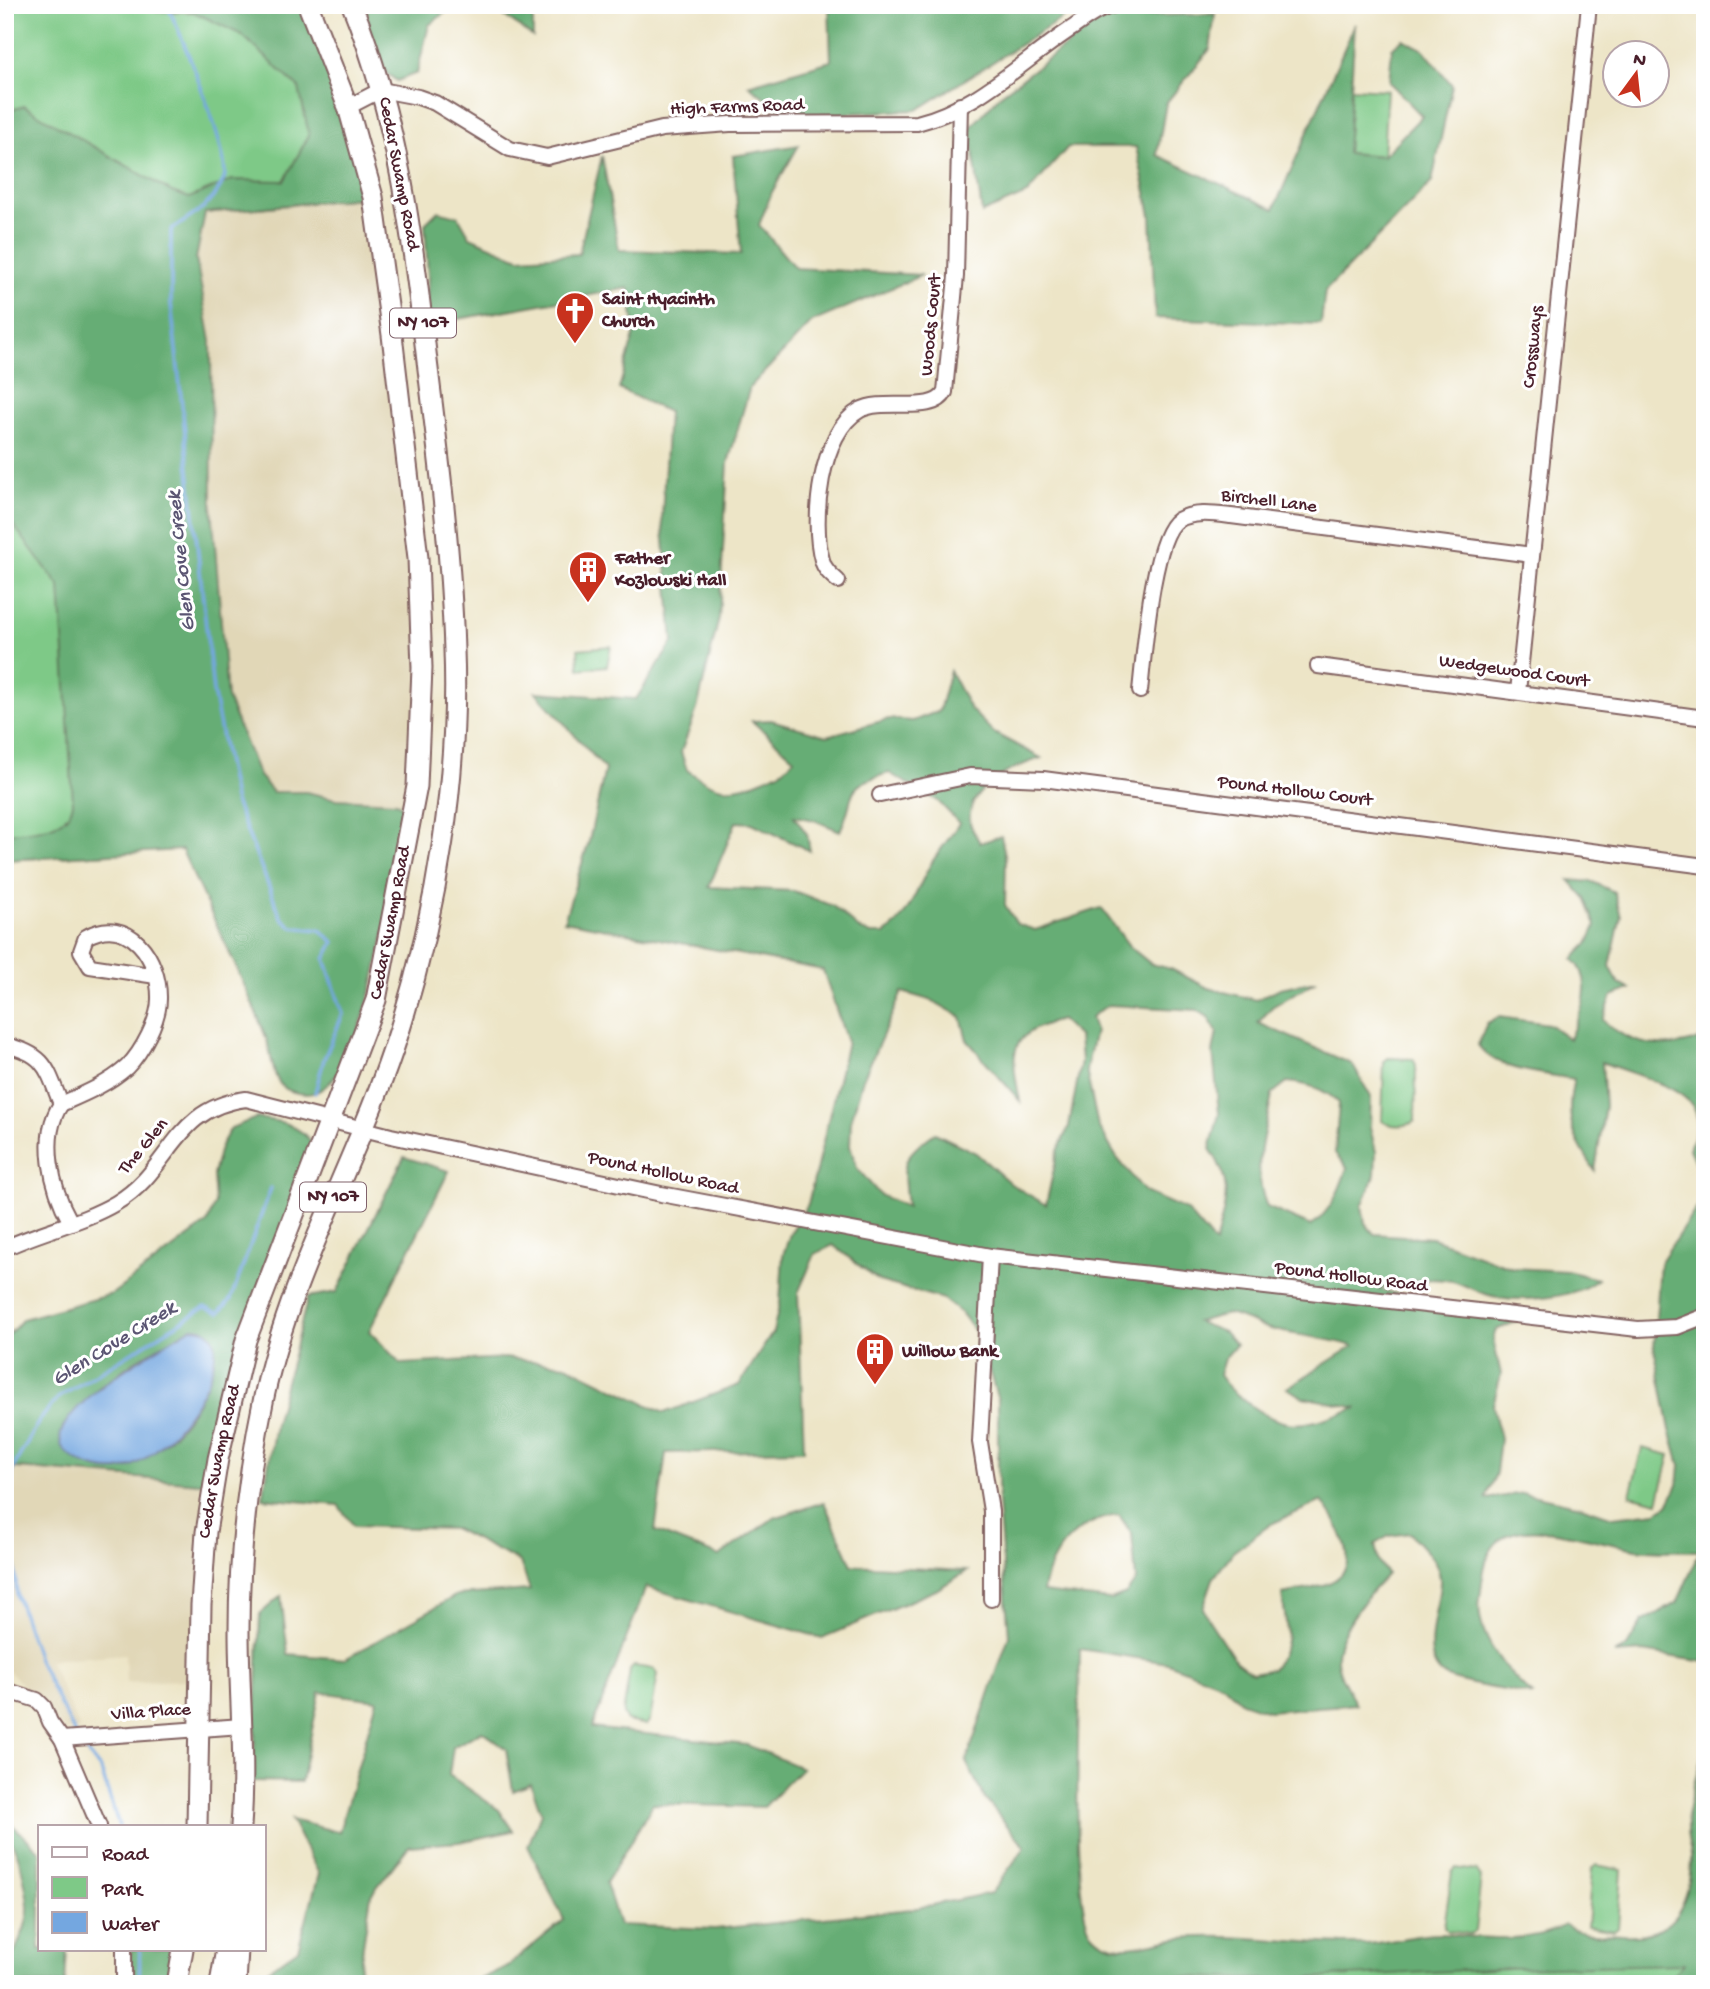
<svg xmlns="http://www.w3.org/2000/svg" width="1710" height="1989" viewBox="0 0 1710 1989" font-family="'Gochi Hand',sans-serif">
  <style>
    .built { fill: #e1d7b7 }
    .green { fill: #7ec987; stroke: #647459; stroke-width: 2 }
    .forest { fill: #66ad74; stroke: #586650; stroke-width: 2; fill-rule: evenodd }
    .water { fill: #74a7e0; stroke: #5f6386; stroke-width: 2 }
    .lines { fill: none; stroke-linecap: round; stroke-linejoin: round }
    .stream { stroke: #74a7e0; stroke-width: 3.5 }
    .minor-casing { stroke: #836462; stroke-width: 18 }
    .major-casing { stroke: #836462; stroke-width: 23 }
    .minor { stroke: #fff; stroke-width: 14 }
    .major { stroke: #fff; stroke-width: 19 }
    .labels { text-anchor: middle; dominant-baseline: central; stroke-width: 6; stroke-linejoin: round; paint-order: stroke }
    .shield { fill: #fff; stroke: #80626b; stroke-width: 2 }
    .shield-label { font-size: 18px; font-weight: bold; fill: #4a1f2b }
    .street-label { font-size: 19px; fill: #4a1f2b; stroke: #fff }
    .poi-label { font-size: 19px; font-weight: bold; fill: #4a1f2b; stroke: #fff; text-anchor: start }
    .water-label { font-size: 21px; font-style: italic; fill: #5b5573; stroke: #fff }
  </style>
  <rect width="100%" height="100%" fill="#fff"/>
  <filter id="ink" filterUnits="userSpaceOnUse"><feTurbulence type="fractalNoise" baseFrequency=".0143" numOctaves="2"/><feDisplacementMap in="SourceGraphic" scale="14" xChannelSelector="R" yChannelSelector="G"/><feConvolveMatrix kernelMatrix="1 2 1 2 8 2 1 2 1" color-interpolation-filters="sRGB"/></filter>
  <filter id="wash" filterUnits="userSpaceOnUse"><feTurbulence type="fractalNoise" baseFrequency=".00686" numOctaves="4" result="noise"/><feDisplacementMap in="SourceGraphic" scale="28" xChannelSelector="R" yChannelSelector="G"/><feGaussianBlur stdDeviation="1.57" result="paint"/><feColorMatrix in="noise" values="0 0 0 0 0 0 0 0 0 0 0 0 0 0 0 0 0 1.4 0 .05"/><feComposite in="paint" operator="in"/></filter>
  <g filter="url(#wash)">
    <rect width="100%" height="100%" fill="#ede5c7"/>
    <g class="built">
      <path d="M372,197l53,453 -20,171 -8,-19 -61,-3 -30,-7h-32l-15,-16 -32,-78 -15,-192 1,-55 -17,-192 9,-46z"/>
      <path d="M5,1466l206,18 -13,195 -72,4 -1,-29 -76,6 31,69 -15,2 -55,-59h-5z"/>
    </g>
    <g class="green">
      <path d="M5,5h148l3,6 147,5 55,182 -175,17 -158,-109 -20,6z"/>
      <path d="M1351,88l36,2 -4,66 -36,-3z"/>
      <path d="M5,484l77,81 25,289 -102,6z"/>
      <path d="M611,646l-4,20 -28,3 -1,-20z"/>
      <path d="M1388,1058l25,1 3,6 -1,56c-8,6 -25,6 -33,0l2,-59z"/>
      <path d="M1642,1448l28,7 -12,47 -28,-7z"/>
      <path d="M634,1666l20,3 4,5 -8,46 -4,5 -19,-4 -4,-7 7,-44z"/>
      <path d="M1596,1865l26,5 -4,58 -4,3 -27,-5 5,-57z"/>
      <path d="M1456,1868l20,3 5,6 -6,54 -5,3 -23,-3 -3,-4 8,-55z"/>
      <path d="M1705,1947v37h-1006z"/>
    </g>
    <g class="forest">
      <path d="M179,5h125l68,192 -167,16 -9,46 15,82 1,165 15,192 32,78 14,16h33l30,7 61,3 8,8c-9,51 -35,284 -99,284 -10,0 -23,-4 -28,-13 -7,-13 -7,-32 -13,-46 -24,-63 -56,-123 -83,-185l-177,10v-27c23,-2 63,-2 68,-30l-13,-216 -55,-73v-402l19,-6 148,86 17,6 43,-18 52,1 25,-46 -10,-47 -57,-53z"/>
      <path d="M354,5h101l-26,20 -12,48 -20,8 -16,-12z"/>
      <path d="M489,5h44v32z"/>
      <path d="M829,5h254l-166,105 -128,6 -41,-31 83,-24z"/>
      <path d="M1215,14l-5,35 -44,54 -9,52 117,54 81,-185 -8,129 36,3 39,-40 -33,-34 3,-34 11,-9 21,11 28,35 -20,97 -107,109 -4,33 -166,-6 -4,-103 -15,-68h-68l-41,47 -45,19 -12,-85 31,-34 103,-77z"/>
      <path d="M799,145l-27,47 -13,33 36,43 127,7 -110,47 -62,65 -22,76 -9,155 -22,91 -16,43 6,18c29,21 43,24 76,9 14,-6 22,-8 31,-21l-42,-37 19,-1 56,16 62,-17 24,2 26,-10 11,-40 20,38 24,24 47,25c-25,8 -76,30 -71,64 1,7 7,15 10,21l21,-7 5,24 -1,45 12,19 18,6 66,-22 29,39 21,17 20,5 37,19 48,12 24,-12 36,-7 -44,26 -14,16 94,41 19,33 -1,30 6,25 -1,23 -13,31 3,17 9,11 58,4 81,30 54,3 31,8c-25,21 -85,25 -116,14 -10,-3 -20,-10 -30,-12 -26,-5 -50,2 -75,8l138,33 -19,8 -3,9 8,35 -8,31 7,34 -4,34 -10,26 37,-6 58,13 32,11 43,-5 12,-7 10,-20 2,-20 -10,-35 -16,-82 6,-85 39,-59 2,-28 -12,-27c3,-9 9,-22 8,-31 -2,-31 -71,-45 -95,-56l3,44 -10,65c-22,-35 -31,-51 -21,-92 -29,-6 -78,-7 -96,-34l9,-22 12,-6 50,7 20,15c12,-26 27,-58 4,-80l15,-15 8,-18 -11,-28 -16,-18 24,2 21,10 7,24 -11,50 9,18 11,5 -18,7 -9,24c27,27 66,32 102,17v625l-62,-10 -29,2 12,-6 16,-26 35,-19 23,-52c-21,-1 -43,1 -64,-2 -34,-5 -107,-32 -135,-10 -18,13 -18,39 -21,59 -6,36 28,77 54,98 -23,-6 -71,-11 -89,-20 -29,-16 -3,-75 -5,-98 -2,-18 -19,-32 -30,-45l-21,3 -14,8 3,16 9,14c-17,19 -51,58 -50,84 0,16 12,32 19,46l-88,7 -27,-9 -17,-17 -56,-22 -88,-14c0,47 -11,257 12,284 23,27 61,7 90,5 60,-5 120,7 180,6 26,0 54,-11 79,-10 40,3 88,11 124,-9 24,14 32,7 57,10 50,4 67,-27 69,-74 1,-10 -4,-21 -4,-32 0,-28 11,-57 18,-84v239h-43l22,-20 -174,4 -239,12 -157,-6 -239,10h-405l38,-18 56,-46 -36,-74 13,-33 -10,-29 -18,7 -7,-42 -24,-18 -29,16 -4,28 50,35 14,21 -54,11 -50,4 -38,49 -14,89h-88l-8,-9 37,-26 21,-75 -28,-54 48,12 38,-132 -57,-8 -19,90 -48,-1 7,-167 21,-18 7,58 57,5 112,-64 73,-5 -10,-28 -65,-33 -101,-3 -16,-21 -75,-7 12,-74 33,-127 29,-5 67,-135 45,14 -80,160 32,33 104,-6 61,7 98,48 75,-28 34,-53 7,-30 3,-47 7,-21 18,-30 39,-162 -24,-72 -259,-49 25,-80 16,-72 -69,-77 100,7 37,-57 -11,-124 6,-106 -49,-23 16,-57 -6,-44 -204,37 3,-48 -3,-53 13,-13 20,5 12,21 49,21 60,-4 23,-98 17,94 122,4 -8,-98zM889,773l49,28 21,22c-9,16 -24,32 -31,46 -13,25 -19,47 -43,65h-14l-12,-5 -26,-23 -39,-15 -85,-4 27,-65 16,1 58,28 -3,-17 -13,-18 20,4 26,11c19,-40 0,-44 49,-58zM902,992l31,9 28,16 6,23 53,61c-10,-49 -12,-68 41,-81l18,17 2,24 -12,65 -11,24 -12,55 -35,-21 -35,-31 -41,-20c-37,25 -32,32 -28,74l-27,-12 -23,-27 -7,-22 1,-25 12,-42zM1108,1005l89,5 11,7 9,15 -4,20 6,62 -9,35c25,35 15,56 5,95l-29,-34 -41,-18 -28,-34 -19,-32 -12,-56 9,-39 -4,-14zM1287,1082c20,2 37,6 52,21l-4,50 12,15c-9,26 -15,41 -36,58l-44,-19c-17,-42 -2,-71 5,-113zM833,1245l46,36 64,18 20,16 17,23 18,63v101l11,134 -43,126 19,37 40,48 -34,46 -79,16 -197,20 -96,-4 -13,-42 47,-79 111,3 38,-39 -55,-23 -155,-17 54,-141 176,51 114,-48 31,-19 -115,-6 -28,-63 -50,16 -55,38 -64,-25 11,-78 138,-3 -6,-157 17,-39zM1227,1314c15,3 28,11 43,15 27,7 55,8 83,17l-66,42 16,9 55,11c-47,13 -64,29 -108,-3 -12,-10 -23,-17 -31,-30l5,-16 12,-14 -12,-13 -27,-10zM1322,1501c13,18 41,60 14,78 -14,10 -38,11 -54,15 4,35 12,44 -9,75l-21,4 -17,-13 -27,-41 -5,-11 10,-29 20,-27 38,-28zM1119,1515l13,19 4,46 -10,14 -16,6 -67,-8c6,-40 34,-72 76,-77z"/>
      <path d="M256,1118c24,3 41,5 56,25l-66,197 -35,144 -206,-17v-128l18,-20 89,-25 95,-71 8,-20 -2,-28 7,-28 11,-19zM191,1328l20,7c12,30 -16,77 -37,99 -12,13 -29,23 -44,33l-34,-77 36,-27z"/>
      <path d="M5,1818l35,33v98h27l-2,35h-60c0,-23 24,-50 23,-78 -1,-15 -6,-39 -11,-53 -6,-13 -12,-21 -12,-35z"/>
      <path d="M131,1949h54l-8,35h-48z"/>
    </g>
    <path class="water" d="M191,1328c10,0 22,3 24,16 5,41 -48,106 -83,122 -20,10 -49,1 -65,-13 -39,-34 102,-111 124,-125z"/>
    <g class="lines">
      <g class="stream">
        <path d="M167,5c13,26 65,152 57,174 -11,26 -30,36 -53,51v74l42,387 21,108 47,118 11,10 28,3 14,12 -9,17 18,55 -19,45 -9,34"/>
        <path d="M75,1734l-36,-72 -22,-66 -8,-100 4,-28 26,-47 19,-23 147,-91 14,6 12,-14 40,-111"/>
        <path d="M78,1741l23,29 18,56"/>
        <path d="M139,1984l1,-35"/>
      </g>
    </g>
  </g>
  <g filter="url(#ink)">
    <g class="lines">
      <defs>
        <g id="minor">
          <path d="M348,107l33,-17 37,7 17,6 75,46 37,8 115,-28 68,-5 187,-1c58,-14 102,-59 151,-92 15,-10 29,-22 47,-26"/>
          <path d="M838,581c-7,-6 -14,-12 -16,-21 -11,-39 -2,-128 38,-150 24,-13 74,5 85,-18l11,-116 4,-171"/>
          <path d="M1318,666l387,52"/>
          <path d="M1140,691c4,-34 12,-154 38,-171 15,-9 36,-6 53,-4l301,39"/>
          <path d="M1518,692l71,-687"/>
          <path d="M880,795l90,-19 73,3 662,87"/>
          <path d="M5,1045c41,9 42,24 56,59"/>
          <path d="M61,1104c23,-10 47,-20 66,-37 15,-15 32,-47 32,-68 1,-40 -30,-86 -73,-62l-5,14 9,15 66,10"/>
          <path d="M61,1104c-22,33 -9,85 9,117"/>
          <path d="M5,1248c36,-17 77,-25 111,-45 56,-33 56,-95 130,-104l145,37 270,58 329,62 648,73 39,-2 28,-11"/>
          <path d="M990,1256l-10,186 11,69v88"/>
          <path d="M5,1690l32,10 7,7 6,15 12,17 37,87"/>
          <path d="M62,1739l180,-13"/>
          <path d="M124,1984v-35"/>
        </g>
        <g id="major">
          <path id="s1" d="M197,1826l4,-221 5,-73 12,-73 28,-119 130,-340 41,-214 5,-118 -4,-110 -26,-223 -19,-138 -25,-90 -40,-102"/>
          <path d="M241,1826c5,-65 -2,-131 -2,-196 0,-79 9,-156 25,-233 27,-128 97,-243 136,-368 37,-120 59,-253 54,-379 -3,-96 -15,-193 -27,-289 -14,-121 -29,-242 -75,-356"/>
          <path d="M177,1984l6,-35"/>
          <path d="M220,1984l6,-35"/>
          <path d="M236,1984l2,-35"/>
        </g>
      </defs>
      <use href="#minor" class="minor-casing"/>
      <use href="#major" class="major-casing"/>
      <use href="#minor" class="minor"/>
      <use href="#major" class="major"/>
    </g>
  </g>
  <defs>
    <symbol id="church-pin" viewBox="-11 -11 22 30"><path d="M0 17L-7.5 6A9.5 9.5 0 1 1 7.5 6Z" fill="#c8321e" stroke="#fff"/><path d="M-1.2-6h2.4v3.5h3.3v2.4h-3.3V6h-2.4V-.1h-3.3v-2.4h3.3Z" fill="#fff"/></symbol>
    <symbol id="building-pin" viewBox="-11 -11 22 30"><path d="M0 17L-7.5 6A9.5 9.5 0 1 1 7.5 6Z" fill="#c8321e" stroke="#fff"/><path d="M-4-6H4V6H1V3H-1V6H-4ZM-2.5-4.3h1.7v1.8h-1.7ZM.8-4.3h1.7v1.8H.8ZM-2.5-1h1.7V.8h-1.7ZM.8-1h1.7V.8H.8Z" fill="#fff"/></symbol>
  </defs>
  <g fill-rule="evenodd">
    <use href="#church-pin" x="553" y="289" width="44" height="60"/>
    <use href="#building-pin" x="566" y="548" width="44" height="60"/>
    <use href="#building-pin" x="853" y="1330" width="44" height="60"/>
  </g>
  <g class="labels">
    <g class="shield">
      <rect x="390" y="308.5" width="66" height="29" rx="5"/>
      <rect x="300" y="1182.5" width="66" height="29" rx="5"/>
    </g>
    <g class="shield-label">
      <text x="423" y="323">NY 107</text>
      <text x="333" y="1197">NY 107</text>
    </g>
    <g class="street-label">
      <text transform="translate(737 108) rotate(-2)">High Farms Road</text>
      <text transform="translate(398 174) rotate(79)">Cedar Swamp Road</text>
      <text transform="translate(932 325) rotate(-85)">Woods Court</text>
      <text transform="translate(1534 347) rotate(-84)">Crossways</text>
      <text transform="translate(1269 502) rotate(7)">Birchell Lane</text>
      <text transform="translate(1514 672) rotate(8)">Wedgewood Court</text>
      <text transform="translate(1295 792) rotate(7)">Pound Hollow Court</text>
      <text stroke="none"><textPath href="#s1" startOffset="933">Cedar Swamp Road</textPath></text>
      <text transform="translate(144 1147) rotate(-50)">The Glen</text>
      <text transform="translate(663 1174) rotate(12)">Pound Hollow Road</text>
      <text transform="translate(1351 1278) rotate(7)">Pound Hollow Road</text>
      <text stroke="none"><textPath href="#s1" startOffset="366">Cedar Swamp Road</textPath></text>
      <text transform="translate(151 1713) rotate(-4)">Villa Place</text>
    </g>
    <g class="poi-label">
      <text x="602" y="300">Saint Hyacinth<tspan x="602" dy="22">Church</tspan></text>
      <text x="615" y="559">Father<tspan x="615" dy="22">Kozlowski Hall</tspan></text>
      <text x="902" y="1352">Willow Bank</text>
    </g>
    <g class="water-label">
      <text transform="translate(183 561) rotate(-96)">Glen Cove Creek</text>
      <text transform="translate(115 1345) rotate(-32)">Glen Cove Creek</text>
    </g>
  </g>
  <rect width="1710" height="1989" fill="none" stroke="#fff" stroke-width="28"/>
  <rect x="38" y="1825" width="228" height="126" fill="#ffffff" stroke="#b7a5aa" stroke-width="2"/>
  <rect x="52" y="1847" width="35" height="10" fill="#ffffff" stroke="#b7a5aa" stroke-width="2"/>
  <text x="102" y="1860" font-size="21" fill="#4a1f2b">Road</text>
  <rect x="52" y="1877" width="35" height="21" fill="#7ec987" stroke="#b7a5aa" stroke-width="2"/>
  <text x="102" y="1895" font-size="21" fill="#4a1f2b">Park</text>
  <rect x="52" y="1912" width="35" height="21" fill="#74a7e0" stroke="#b7a5aa" stroke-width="2"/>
  <text x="102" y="1930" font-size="21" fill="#4a1f2b">Water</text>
  <g transform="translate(1636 74) rotate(15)"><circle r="33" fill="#ffffff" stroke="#b7a5aa" stroke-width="2"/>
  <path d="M0-5L12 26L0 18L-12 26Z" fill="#c8321e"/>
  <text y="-10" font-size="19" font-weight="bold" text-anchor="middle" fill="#4a1f2b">N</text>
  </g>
</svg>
